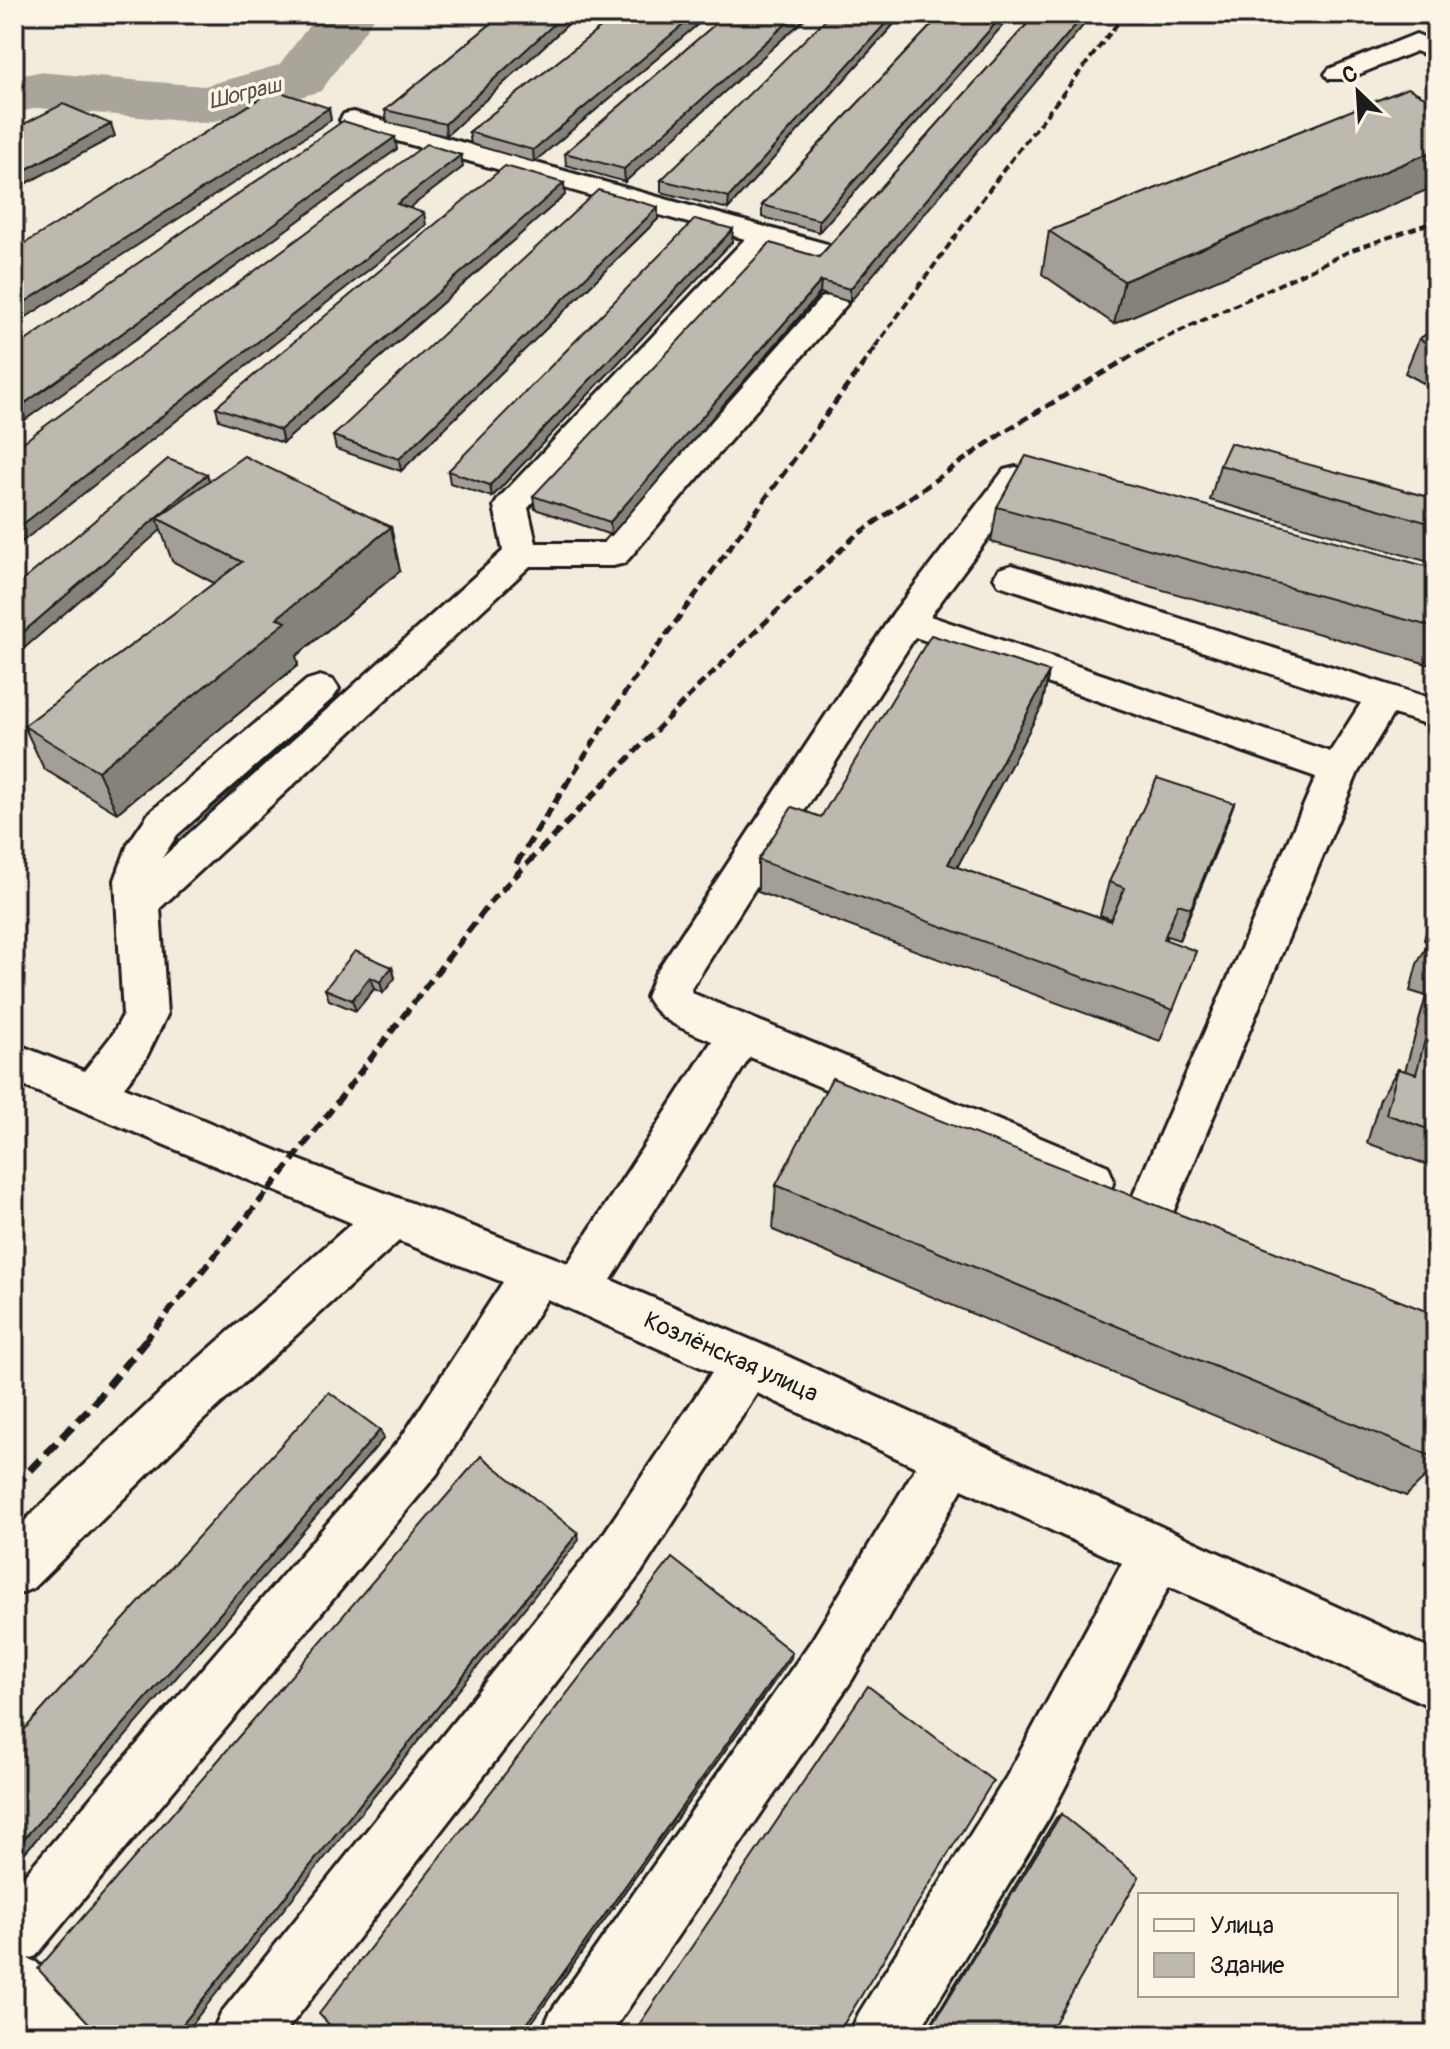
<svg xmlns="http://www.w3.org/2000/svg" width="1450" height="2049" viewBox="0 0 1450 2049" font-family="Pangolin,sans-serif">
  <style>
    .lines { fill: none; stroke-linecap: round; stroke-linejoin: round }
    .river { fill: #aaa59b; fill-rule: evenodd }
    .minor-casing { stroke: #1c1c1c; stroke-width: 6 }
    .minor { fill: #fcf5e5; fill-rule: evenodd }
    .rail-far3 { stroke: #1c1c1c; stroke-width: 4; stroke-dasharray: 8 4; stroke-linecap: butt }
    .rail-far2 { stroke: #1c1c1c; stroke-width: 5; stroke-dasharray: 10 5; stroke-linecap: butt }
    .rail-far1 { stroke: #1c1c1c; stroke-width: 6; stroke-dasharray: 12 6; stroke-linecap: butt }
    .rail { stroke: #1c1c1c; stroke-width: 8; stroke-dasharray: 15 8; stroke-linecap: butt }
    .wall { fill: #a39f96; stroke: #1c1c1c; stroke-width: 2 }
    .shaded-wall { fill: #85827a; stroke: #1c1c1c; stroke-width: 2 }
    .building { fill: #beb9ae; stroke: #1c1c1c; stroke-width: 2 }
    .labels { text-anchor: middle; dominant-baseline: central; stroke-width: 7; stroke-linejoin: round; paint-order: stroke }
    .far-water-label { font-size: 22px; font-style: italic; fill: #55534f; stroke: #fcf5e5 }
    .street-label { font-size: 24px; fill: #1c1c1c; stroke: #fcf5e5 }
  </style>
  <rect width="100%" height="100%" fill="#f3ecdd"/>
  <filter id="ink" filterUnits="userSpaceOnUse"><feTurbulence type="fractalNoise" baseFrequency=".0125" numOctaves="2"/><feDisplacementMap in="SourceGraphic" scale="16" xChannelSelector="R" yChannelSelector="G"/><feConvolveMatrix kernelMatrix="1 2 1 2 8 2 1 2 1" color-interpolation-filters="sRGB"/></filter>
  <g filter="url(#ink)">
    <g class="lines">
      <path class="river" d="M318,14h59l-56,77 -93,27 -22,5 -168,-15 -24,5v-36l24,-5 166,14 75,-21z"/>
      <defs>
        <g id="minor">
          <path d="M1416,34l20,8v17l-20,-8 -69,28h-18l-4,-5 4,-5z"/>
          <path d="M353,112l474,132 5,6 -5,6 -10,3 -46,-13 -243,262 8,35h68l217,-245 11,-3 11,3 4,6 -222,259 -12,3h-83l-370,342 7,107 -22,45 -21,27 175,73 269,103 144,-222c-25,-11 -52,-18 -66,-44l9,-23 239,-362 110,-142 12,-3 12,3 5,7 -103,139 400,136 31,-49 -362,-118 -5,-8 5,-8 13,-4 13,4 411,131v27l-43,-13 -35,58 -189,450 -17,6 -17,-6 -7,-15 188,-430 -401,-140 -224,352 1,4 416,173 6,15 -6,15 -17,6 -341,-145 -139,223 154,66 671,306v57l-267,-123 -120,232 -132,217h-68l10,-22 148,-237 115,-213 -160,-74 -110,191 -242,355h-70l10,-22 262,-373 104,-173 -159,-74 -117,181 -357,461h-72l10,-22 381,-477 110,-164 -165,-73 -110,175 -401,482 -8,3 8,3 51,51 10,22h-76l-7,-7v-141l387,-449 102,-156 -104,-41 -198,181 -168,166 -19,8v-65l151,-143 187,-165 -338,-141v-39l70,28 29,-37 10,-19 -8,-135 13,-36 21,-31 158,-133 13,-4 13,4 6,9 -6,9 -156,137 -15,23 341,-307 -9,-45 5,-8 246,-259 -401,-113 -4,-6 4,-6z"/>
        </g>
      </defs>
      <use href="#minor" class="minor-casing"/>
      <use href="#minor" class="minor"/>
      <g class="rail-far3">
        <path d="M875,347l130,-179 120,-154"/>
        <path d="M1146,347l206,-97 84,-29"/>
      </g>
      <g class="rail-far2">
        <path d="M566,785l66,-103 245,-337"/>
        <path d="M603,785l98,-101 153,-147 151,-106 145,-86"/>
      </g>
      <g class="rail-far1">
        <path d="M516,864l51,-81"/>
        <path d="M144,1342l138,-168 212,-276 111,-115"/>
      </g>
      <path class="rail" d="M14,1487l77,-80 55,-67"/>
    </g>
    <g class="wall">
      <path d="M503,14h76l-133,122 -59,-14 -2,-12z"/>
      <path d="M618,14h92l-176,148 -63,-18 -2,-12z"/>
      <path d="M727,14h83l-185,168 -59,-17 -1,-12z"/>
      <path d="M903,14l-175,195 -67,-17v-12z"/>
      <path d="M942,14l-123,218 -57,-15v-12z"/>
      <path d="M1036,14l-186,288 -30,-9 -209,242 -76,-26 -2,-13 286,-239z"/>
      <path d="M1408,88l-294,236 -72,-50 7,-43z"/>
      <path d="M565,195l-282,248 -64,-23 -3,-13z"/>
      <path d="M658,207v12l-257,252 -65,-22 -3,-13z"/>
      <path d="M732,242l-240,255 -42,-14 -2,-12z"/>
      <path d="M1436,328v62l-31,-17 14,-34z"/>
      <path d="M1220,465l216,34v65l-226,-64z"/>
      <path d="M207,474l2,6 182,47 9,44 -104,85 2,9 -181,148 -73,-44 -20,-43 190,-143 -42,-22 -11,-31 -147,58z"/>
      <path d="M997,507l439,62v86l-5,10 -440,-123z"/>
      <path d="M1049,672l-7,34 -85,161 153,54 1,-2 -11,-4 9,-33 125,-79 -55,137 -12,-4 -2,4 31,11 -36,90 -402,-149v-32l63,-43z"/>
      <path d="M1436,906v262l-69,-25 13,-44 18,-30 7,2 21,-75 -16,-5 7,-27 12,-22 -5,-2 7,-25z"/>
      <path d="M392,967l3,11 -12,15 -9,-4 -18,22 -27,-11 -4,-11z"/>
      <path d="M776,1185l660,130v152l-30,29 -633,-266z"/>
      <path d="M1061,1814l-13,221h-124l132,-217z"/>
    </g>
    <g class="shaded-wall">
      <path d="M565,14h14l-133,122 -1,-12z"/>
      <path d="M696,14h14l-176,148 -1,-12z"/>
      <path d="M797,14h13l-185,168 -1,-13z"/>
      <path d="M894,14h9l-175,195 1,-12z"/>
      <path d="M1004,14h9l-194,218v-12z"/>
      <path d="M1085,14h8l-243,288v-13z"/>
      <path d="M329,108l2,12 -317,205v-16z"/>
      <path d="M111,124l4,12 -101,54v-14z"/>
      <path d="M395,137l2,12 -383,279v-17z"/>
      <path d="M1436,150v36l-322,138 10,-43z"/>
      <path d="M461,155l2,12 -64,49 -2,-12z"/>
      <path d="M564,183l1,12 -282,248 -3,-13z"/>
      <path d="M658,207v12l-257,252 -2,-12z"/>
      <path d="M424,213l2,12 -412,323v-17z"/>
      <path d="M733,229l-1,13 -240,255 -2,-12z"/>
      <path d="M821,281l-1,12 -209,242 -1,-13z"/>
      <path d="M207,474l4,13 -54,31 4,12 -147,127v-17z"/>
      <path d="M391,527l9,44 -104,85 2,9 -181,148 -19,-42 179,-153z"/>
      <path d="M1049,672l-7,34 -100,190 6,-32z"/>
      <path d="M1234,803l-12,34 -43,103 12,-32z"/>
      <path d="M392,967l3,11 -12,15 -3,-11z"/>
      <path d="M370,977l4,12 -18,22 -4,-11z"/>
      <path d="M380,1430l4,8 -370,427v-15z"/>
      <path d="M578,1533l1,7 -396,495h-9z"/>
      <path d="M792,1652l-1,6 -268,377h-4z"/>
    </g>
    <g class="building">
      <path d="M503,14h62l-120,110 -60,-14z"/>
      <path d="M618,14h78l-163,136 -64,-18z"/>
      <path d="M727,14h70l-173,155 -59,-16z"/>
      <path d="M831,14h63l-165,183 -68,-17z"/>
      <path d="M942,14h62l-185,206 -57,-15z"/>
      <path d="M1036,14h49l-235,275 -29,-8 -211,241 -77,-26 237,-253 49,14z"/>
      <path d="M1408,88l28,15v47l-312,131 -75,-50z"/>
      <path d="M274,90l55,18 -315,201v-59z"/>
      <path d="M63,104l48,20 -97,52v-47z"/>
      <path d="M343,121l52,16 -381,274v-62z"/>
      <path d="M426,144l35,11 -64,49 27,9 -410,318v-82z"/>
      <path d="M505,166l59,17 -284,247 -64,-23z"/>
      <path d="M598,190l60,17 -259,252 -66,-23z"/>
      <path d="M695,219l38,10 -243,256 -42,-14z"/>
      <path d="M1436,328v20l-17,-9z"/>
      <path d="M1230,443l206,56v26l-216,-60z"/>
      <path d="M244,456l147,71 -114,91 9,4 -188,149 -74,-45 218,-164 -85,-44z"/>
      <path d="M1026,456l410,113v59l-439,-121z"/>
      <path d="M168,459l39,15 -193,166v-52z"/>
      <path d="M931,635l118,37 -101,192 162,57 15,-33 -16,-6 48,-104 77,25 -43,105 -13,-4 -14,35 32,12 -23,59 -415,-150 34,-53 29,10z"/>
      <path d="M1435,932h1v30l-8,-3z"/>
      <path d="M355,951l37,16 -12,15 -10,-5 -18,23 -27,-11z"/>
      <path d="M1436,998v134l-50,-18 12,-45 18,5z"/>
      <path d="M832,1078l604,237v143l-660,-273z"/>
      <path d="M329,1392l51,38 -366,420v-109z"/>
      <path d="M481,1456l97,77 -404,502h-74l-62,-66z"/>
      <path d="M672,1558l120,94 -273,383h-180l-20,-21z"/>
      <path d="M868,1686l125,95 -156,254h-205z"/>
      <path d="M1061,1814l78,63 -91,158h-122z"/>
    </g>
  </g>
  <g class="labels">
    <g class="far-water-label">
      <text transform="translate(245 93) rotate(-14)">Шограш</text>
    </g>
    <g class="street-label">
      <text transform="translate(731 1357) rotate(24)">Козлёнская улица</text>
    </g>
  </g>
  <rect width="1450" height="2049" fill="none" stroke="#fcf5e5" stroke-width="48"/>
  <rect x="24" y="24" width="1402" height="2001" fill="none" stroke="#1c1c1c" stroke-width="3" filter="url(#ink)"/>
  <rect x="1138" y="1893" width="260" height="104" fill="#fcf5e5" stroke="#a29e95" stroke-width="2"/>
  <rect x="1154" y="1919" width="40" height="12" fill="#fcf5e5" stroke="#a29e95" stroke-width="2"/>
  <text x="1210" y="1933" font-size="24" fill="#1c1c1c">Улица</text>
  <rect x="1154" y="1953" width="40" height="24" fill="#beb9ae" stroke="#a29e95" stroke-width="2"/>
  <text x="1210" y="1973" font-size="24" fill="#1c1c1c">Здание</text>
  <g transform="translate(1358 92) rotate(335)" stroke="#fcf5e5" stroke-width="6" paint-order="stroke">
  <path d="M0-6L14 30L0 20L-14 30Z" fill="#1c1c1c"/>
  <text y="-12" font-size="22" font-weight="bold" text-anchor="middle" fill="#1c1c1c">С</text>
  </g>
</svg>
